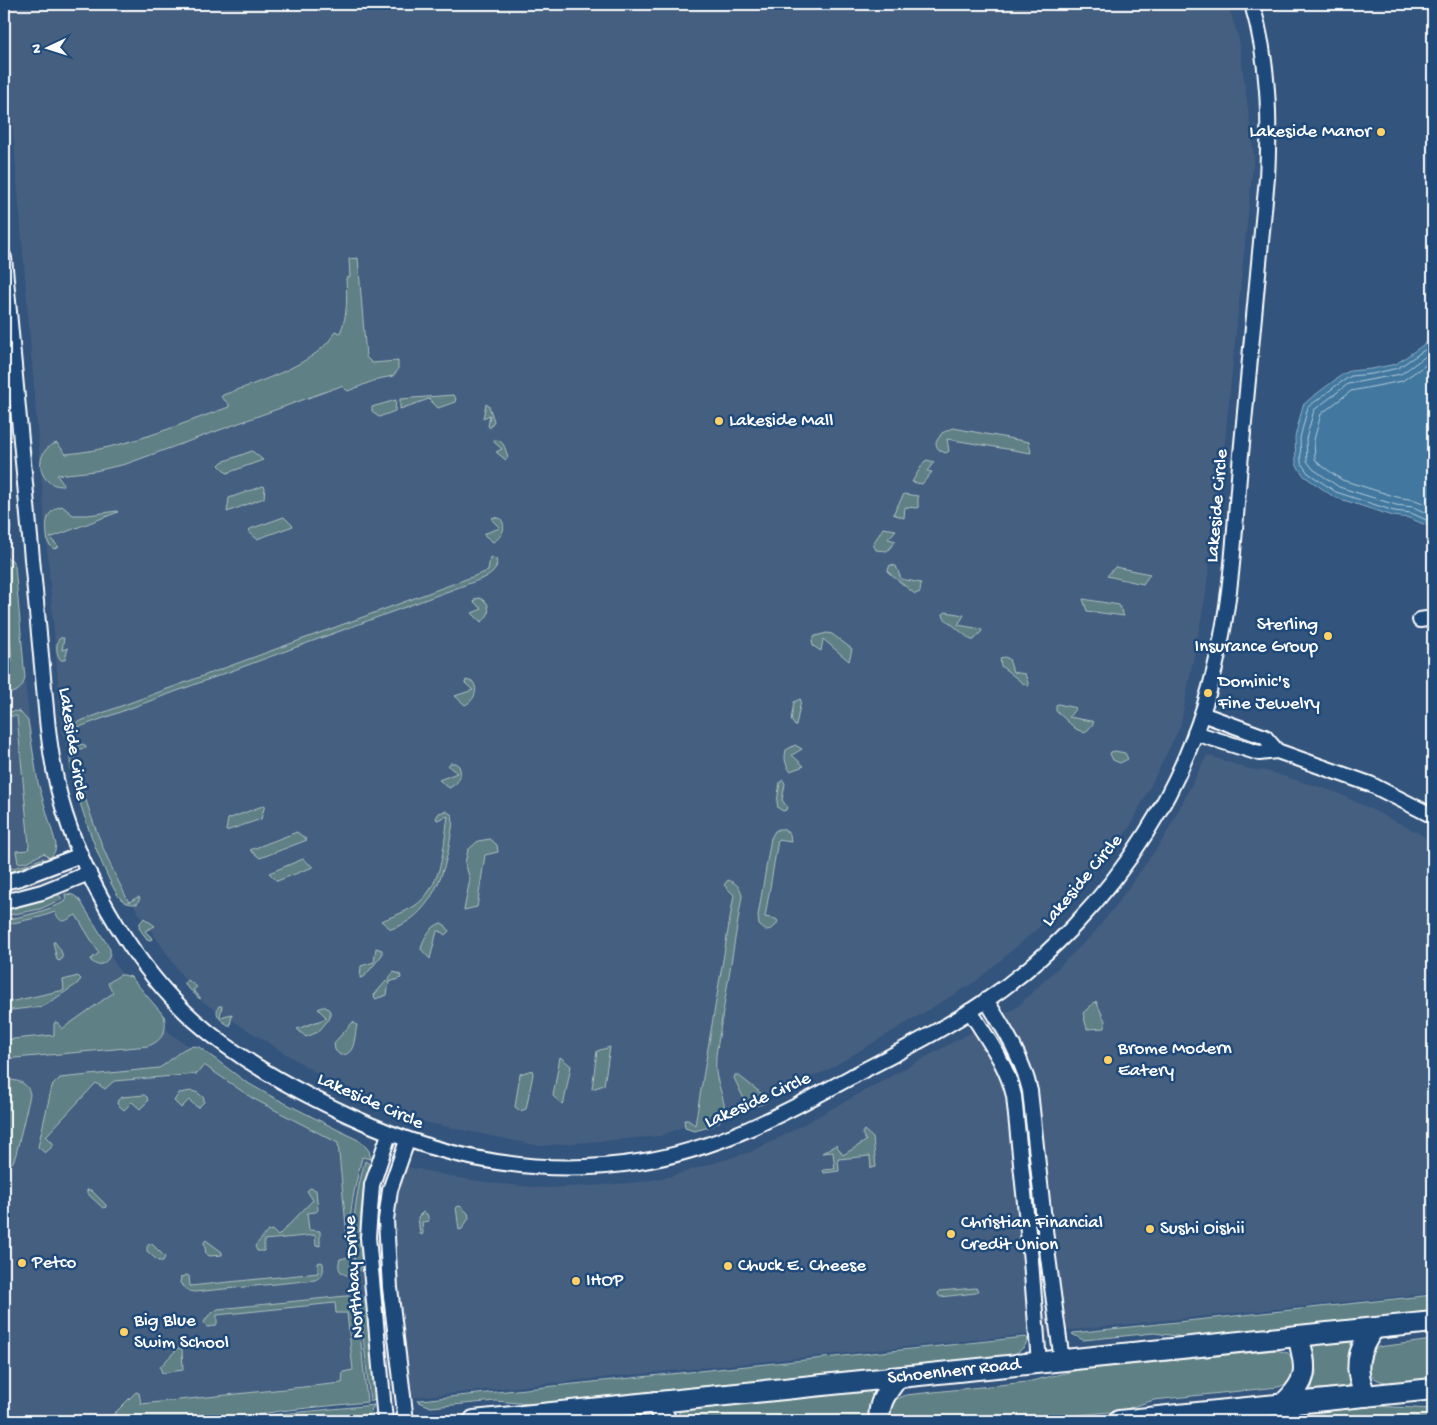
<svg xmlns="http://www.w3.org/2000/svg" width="1437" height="1425" viewBox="0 0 1437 1425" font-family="'Gochi Hand',sans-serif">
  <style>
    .built { fill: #455e81 }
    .green { fill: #5f8084; stroke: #afc0c2 }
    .water { fill: #42789f; stroke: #8eaec5 }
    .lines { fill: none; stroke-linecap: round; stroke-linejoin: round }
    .shore { stroke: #b3c9d9; stroke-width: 1 }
    .street-casing { stroke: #fff; stroke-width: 18 }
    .secondary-casing { stroke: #fff; stroke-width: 24 }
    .street { stroke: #1f4a7a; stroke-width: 14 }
    .secondary { stroke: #1f4a7a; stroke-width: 20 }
    .poi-dot { fill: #ffd166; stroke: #1f4a7a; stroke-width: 2 }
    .labels { text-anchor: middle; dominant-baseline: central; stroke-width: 5; stroke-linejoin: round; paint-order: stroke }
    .poi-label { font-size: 19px; fill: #fff; stroke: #1f4a7a; text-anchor: start }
    .street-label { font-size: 19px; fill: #fff; stroke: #1f4a7a }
  </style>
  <rect width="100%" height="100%" fill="#33547c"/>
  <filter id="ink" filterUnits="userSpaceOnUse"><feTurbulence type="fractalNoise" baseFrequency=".02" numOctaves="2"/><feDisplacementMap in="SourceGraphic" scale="10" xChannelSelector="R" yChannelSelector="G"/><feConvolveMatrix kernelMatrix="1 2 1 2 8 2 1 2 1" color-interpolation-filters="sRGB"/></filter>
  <g filter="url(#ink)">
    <g class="built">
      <path d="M4,4h1224l11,36 15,115 -30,295 -19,149 -25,128 -50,100 -59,73 -96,82 -149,89 -166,65 -120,10 -116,-24 -90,-38 -136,-85 -101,-147 -35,-121 -50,-613 -8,-80z"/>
      <path d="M4,490l40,363 79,123 49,59 190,122 97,21 33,5 50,5 50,-2 49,-4 30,-6 79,-24 25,-12 242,-133 76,-73 21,-26 50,-70 43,-83 42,14 17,2 70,21 83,41 14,11v449l-1154,118 -53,10h-222z"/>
    </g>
    <g class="green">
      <path d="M358,258l8,99 6,6 26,-2v9l-5,6 -15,3 -30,12 -7,-5 -215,78 -31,7 -38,4 6,9 -1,2c-26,0 -29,-37 -5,-43l9,11c57,-5 109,-28 163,-47v-3l-8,-7 2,-2c30,-11 100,-33 112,-64l5,2c8,-18 7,-36 6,-55l4,-1 -1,-18z"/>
      <path d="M453,395l3,3 -1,4 -17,6 -9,-9 -29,10v-10z"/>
      <path d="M396,400l-1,11 -16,6 -7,-6v-4z"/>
      <path d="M486,404l3,2 5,15 -4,7 -2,-2 2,-11 -7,3z"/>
      <path d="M953,428l76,14 2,11 -84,-14 2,12 -3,2c-6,-2 -10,-4 -10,-11l6,-9z"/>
      <path d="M494,440c10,-1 11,9 14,17l-2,3 -10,-8 6,-3 -8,-7z"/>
      <path d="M252,451l11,9 -36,13 -8,-8 3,-3z"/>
      <path d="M927,460l7,2 -7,9 5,1 -10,12 -10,-2 12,-20z"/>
      <path d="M263,486l2,1 -1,11 -37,14 2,-14z"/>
      <path d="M904,494l14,2v12l-13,-1 -1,11 -11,-4z"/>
      <path d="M62,506l11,9h15l29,-4 1,1 -68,26 9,9 -5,2 -6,-6c-2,-16 -5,-32 14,-37z"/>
      <path d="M284,517l9,9 -36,13 -8,-7 1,-3z"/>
      <path d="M493,517l8,2c6,9 1,18 -8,23l-10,-8 17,-6 -8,-8z"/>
      <path d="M4,519c6,3 8,7 6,14l-6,4z"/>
      <path d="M883,528l13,2 -8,9 8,2 -9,10 -11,-1 -3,-6z"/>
      <path d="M4,557l8,3 3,6 10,112c-3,11 -8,16 -20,15l-1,-4v-27l8,-1 -8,-85z"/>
      <path d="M490,557l6,2c3,9 -4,16 -12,19l-402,148 -12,1 -6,-7 1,-4 7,-4 -1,12 4,-1 413,-152z"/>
      <path d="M890,565l6,1 5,13 20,4 -1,9 -5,2 -26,-21 -1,-3z"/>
      <path d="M1115,567l35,7 -7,10 -36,-8z"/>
      <path d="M480,598l7,5c3,8 2,14 -6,19l-9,-9 10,-4 -8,-7 1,-3z"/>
      <path d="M1083,599l36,6 5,11 -37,-5z"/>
      <path d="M946,612l18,3 -6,10 23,4 1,2 -8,9h-3l-27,-22 -1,-4z"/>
      <path d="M827,633l5,1 20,15 -3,12 -26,-22 -2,12 -8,-5 -1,-6 3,-4z"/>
      <path d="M60,638h4l-2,12 6,-2 -3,12h-4c-5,-5 -6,-17 -1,-22z"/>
      <path d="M1005,657l4,2 4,13 12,2 4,12 -5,-2 -23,-18 -1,-8z"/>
      <path d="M466,680l7,2c6,8 1,19 -8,23l-10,-9 18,-6 -8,-7z"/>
      <path d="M800,699l1,1 -5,26h-1l-4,-6 3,-18z"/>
      <path d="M1058,704l18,4 -7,9 22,4 3,1 -1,2 -8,9 -9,-4 -20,-18v-6z"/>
      <path d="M19,711l9,10 10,62 18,61 -1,7 -5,8 -6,-6 -18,9 -8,1 -2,-12 12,-1 1,-5 -12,-129h-10l-2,-2 1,-2z"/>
      <path d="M81,744l4,1 1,3 -12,2 1,8c11,51 29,98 54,144l9,-5 2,1 -3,6c-6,0 -11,0 -15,-4 -15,-12 -54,-123 -52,-143 0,-4 1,-4 2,-7z"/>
      <path d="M795,745l7,4 -10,6 12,11 -14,5c-5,-8 -6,-12 -4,-21z"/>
      <path d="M1115,751l10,2 3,6 -8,4 -7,-3 -3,-6 1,-2z"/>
      <path d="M455,763l4,3c4,10 -1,18 -10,22l-10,-8 18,-7 -9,-7 2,-3z"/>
      <path d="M783,780l2,4 -3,16 5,7 -1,3 -3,1 -5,-3 -1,-6 3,-20z"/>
      <path d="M265,805l-4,14 -35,12 2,-12z"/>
      <path d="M446,811l6,4c2,8 -1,18 -2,26 -6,36 -21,77 -59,88l-10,-8c10,-4 22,-8 32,-14 30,-19 30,-59 35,-91l-11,4 -1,-2 3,-5z"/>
      <path d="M779,829h4l7,5 1,8 -13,-2 -13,77 11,2 2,2c-2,6 -6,9 -13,9l-6,-5 -1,-9 13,-78 4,-7z"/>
      <path d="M297,832l10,8 -47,18 -10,-8z"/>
      <path d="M490,839l7,6 1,7 -13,3 -8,52 -13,3 6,-31 -5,-16 3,-13 10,-9z"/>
      <path d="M43,858l2,5 -41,13v-6l21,-5z"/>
      <path d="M303,859l10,8 -36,14 -8,-8z"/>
      <path d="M728,880c8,3 13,7 14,16l-26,159c0,8 -1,15 1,23 9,34 18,44 -23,53l-9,-3 -1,-8h4l7,5 39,-230 -10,-10z"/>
      <path d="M65,894l8,1 6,4 31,50c1,9 -4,15 -13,16l-6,-4v-2l8,-6 -23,-38c-12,6 -14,11 -21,-3l-15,5 -36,8v-5c22,-4 43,-9 62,-19z"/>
      <path d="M57,895h2l3,4 -22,10 -36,7v-6l26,-6z"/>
      <path d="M144,918l11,8 -10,5 7,7 -1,2 -4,-1 -8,-11 1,-5z"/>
      <path d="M441,923l4,2 4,6 -4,4 -5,-4h-3l-7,28 -9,-10c2,-11 10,-23 20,-26z"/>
      <path d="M53,942h2c4,6 11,13 5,19l-3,-1z"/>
      <path d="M376,948l6,2v5l-18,22 -4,1 1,-12 13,-4z"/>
      <path d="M394,972l6,2 1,4 -12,4 -2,13 -12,4 -1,-4z"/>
      <path d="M120,975h4l7,2 33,39c4,14 -2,25 -16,30l-144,13v-19l50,-5v-10l1,-3 3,1 4,6 51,-36 -5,-10z"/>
      <path d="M78,976l3,3 -4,5 -33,22 -40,5v-14l1,6 59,-13 -1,-10z"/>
      <path d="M188,980l9,7 -4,3 7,7v2l-15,-14v-3z"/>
      <path d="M1096,1001l9,20v7l-18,1 -4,-16z"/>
      <path d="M219,1006h3l-2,11 12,-3 -2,12c-8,-4 -17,-11 -11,-20z"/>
      <path d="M322,1007h4l4,4v7l-12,14 -12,5 -9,-8 30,-11 -9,-9z"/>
      <path d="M353,1022l4,3c-3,12 -1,31 -17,30l-5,-5 -1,-7z"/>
      <path d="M194,1046l5,1 47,35 23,13 93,47 7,9 2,8 -9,-2c-5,22 -11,44 -12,67 -1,17 2,34 4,51 -12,2 -18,-5 -14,-16l9,-2 -11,-114 -86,-45 -48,-33 -7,9 -83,7 -9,8 -9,-6 -50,53 7,7v3l-8,7 -7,-6 14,-61 8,-8 99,-10c12,-6 21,-21 35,-22z"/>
      <path d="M610,1047l-6,38 -12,4 5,-38z"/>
      <path d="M560,1057l11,9 -7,36 -2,2 -9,-8z"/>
      <path d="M532,1070l1,4 -7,35 -6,2 -5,-4 5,-33z"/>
      <path d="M735,1075h3l28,22 1,5 -11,4 -11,-5 -11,-23z"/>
      <path d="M4,1080c12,0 24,1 26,15l-14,59 -3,8 -4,3 -5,-4z"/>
      <path d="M192,1091l6,2 6,5v4l-5,5h-2l-8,-7 -8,8 -7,-7 5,-8z"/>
      <path d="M144,1095l3,2 1,4 -8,8 -8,-7 -8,8 -7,-6 1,-4 4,-3z"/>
      <path d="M864,1130l9,8 3,29 -5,1 -1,-12 -32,3 1,12 -15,2 -1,-3 12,-1 -2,-17 -11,1 14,-8 7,10 23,-14 -4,-8z"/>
      <path d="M365,1161l6,4c-9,27 -13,56 -10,84 0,10 3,19 -4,26 -8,-39 -2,-77 8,-114z"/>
      <path d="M310,1188l6,2 2,20 -2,2 -9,1 2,17 11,1v15l-4,-1 -1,-10 -51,5v11h-7l-2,-5 13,-15 4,-1 6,6 35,-36 -6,-9z"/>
      <path d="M87,1190h4l15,15v2l-3,1 -16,-15z"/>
      <path d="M460,1206l8,7 1,5 -7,11 -3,1 -3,-23z"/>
      <path d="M423,1212l4,2 2,7 -7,1 1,11 -1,2 -2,-1 -2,-17z"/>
      <path d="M206,1240l16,12v3l-12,1 -4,-2 -2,-12z"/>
      <path d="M149,1244h3l13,13 -2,4h-5l-11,-10v-4z"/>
      <path d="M321,1262l2,1c1,9 0,13 -8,17l-121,12 -5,-1 -9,-8 1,-6 6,-2 2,1 1,10 128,-13v-10z"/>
      <path d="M976,1288l2,2 -2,3 -36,4 -2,-3 1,-3z"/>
      <path d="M356,1295l11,107 -88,9 -54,10h-134l22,-6 23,-23 3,1 2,11 201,-21 1,-11 10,-2 -6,-57h-11l-1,-10 -118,12v9l-2,2 -8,1 -3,-5 4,-6 10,-7z"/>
      <path d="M359,1295l6,5 2,5 8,95 -5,2z"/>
      <path d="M1433,1295v16l-249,26 -30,-4 -71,7 -11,-6 1,-1z"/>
      <path d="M1026,1337l2,2c-3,10 -10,14 -19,16l-479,49 -34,-3 -65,6 -14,-6 3,-1z"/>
      <path d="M1433,1340v38c-18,2 -59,14 -65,-10 -2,-9 3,-16 10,-21z"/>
      <path d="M1350,1342l2,4c-8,14 -2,25 -3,40l-37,4v-4l4,-12 -2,-27 2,-2z"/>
      <path d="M178,1348l4,1 1,21 -21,3 -2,-6z"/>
      <path d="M1276,1350l12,3c11,13 7,30 -10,34l-124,13 -34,11 -102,10h-126c-4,-7 -2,-14 2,-21l12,-5 121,-13 51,-12z"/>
      <path d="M869,1391l3,4 -3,26h-190l-1,-6 2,-4z"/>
      <path d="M374,1405l-5,10 -11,6h-115l37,-7z"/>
      <path d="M1375,1406l58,3v7l-53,5h-150z"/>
      <path d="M639,1415l11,3 4,3h-75z"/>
    </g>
    <path class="water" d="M1433,334v194l-24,-10 -16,-2 -59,-19 -30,-21 -8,-12 -1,-27 8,-32 8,-7 32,-24 7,-3 21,-2 25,-5 30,-21z"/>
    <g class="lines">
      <g class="shore">
        <path d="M1433,342l-4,5 -31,21 -26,6 -21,2 -14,9 -29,22 -8,31 1,25 7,10 28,19 58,19 17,2 22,10"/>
        <path d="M1433,351l-32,23 -53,10 -34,26 -8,29 1,22 6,8 26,18 57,18 17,2 20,9"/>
        <path d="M1433,360l-31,21 -51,10 -30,23 -7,26 1,19 3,4 24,17 55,17 18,3 18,7"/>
      </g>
      <defs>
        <g id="street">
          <path d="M4,258l42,451c3,35 8,70 19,105 23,72 72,155 129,206 45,40 99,69 154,95 91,43 189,63 290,47 80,-12 147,-49 217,-87 43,-23 88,-45 129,-73 65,-44 121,-103 162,-169 38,-60 63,-128 76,-198 11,-56 13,-113 18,-170 9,-95 18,-191 27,-287 3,-59 2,-117 -15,-174"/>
          <path d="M1420,620l13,-2"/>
          <path d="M1202,714l63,23 12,14"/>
          <path d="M1195,733l64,20 18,-2 93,33 63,32"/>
          <path d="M4,882l16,-4 61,-23"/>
          <path d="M4,902l38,-10 47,-19"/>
          <path d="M986,1000c19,30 36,57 44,91l18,166 14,104"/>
          <path d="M970,1011c17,27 37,54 44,85l17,165 8,102"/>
          <path d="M385,1421l-17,-184 4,-52 17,-51"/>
          <path d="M406,1421l-16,-133 -4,-68 4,-30 17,-49"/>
        </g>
        <g id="secondary">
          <path d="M1366,1396c-13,-27 -9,-45 8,-68"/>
          <path d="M656,1402l10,19"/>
          <path d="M1283,1404c26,-24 24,-35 15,-68"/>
          <path d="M474,1421l959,-99"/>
          <path d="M880,1421c-3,-18 7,-29 17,-43"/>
          <path d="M1119,1421l314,-32"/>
        </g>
      </defs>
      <use href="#street" class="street-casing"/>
      <use href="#secondary" class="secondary-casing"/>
      <use href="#street" class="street"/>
      <use href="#secondary" class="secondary"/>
    </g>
  </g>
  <g class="poi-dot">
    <circle cx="1381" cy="132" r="5"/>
    <circle cx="719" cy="421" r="5"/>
    <circle cx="1328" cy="636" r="5"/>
    <circle cx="1208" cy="693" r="5"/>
    <circle cx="1108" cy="1060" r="5"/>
    <circle cx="1150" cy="1229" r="5"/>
    <circle cx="951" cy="1234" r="5"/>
    <circle cx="22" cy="1263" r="5"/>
    <circle cx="728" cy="1266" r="5"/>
    <circle cx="576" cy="1281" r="5"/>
    <circle cx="124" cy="1332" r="5"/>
  </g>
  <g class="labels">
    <g class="poi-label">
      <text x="1371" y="132" text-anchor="end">Lakeside Manor</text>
      <text x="729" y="421">Lakeside Mall</text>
      <text x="1318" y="625" text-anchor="end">Sterling<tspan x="1318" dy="22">Insurance Group</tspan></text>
      <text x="1218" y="682">Dominic's<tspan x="1218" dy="22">Fine Jewelry</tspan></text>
      <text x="1118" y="1049">Brome Modern<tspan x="1118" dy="22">Eatery</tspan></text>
      <text x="961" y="1223">Christian Financial<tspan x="961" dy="22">Credit Union</tspan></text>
      <text x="1160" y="1229">Sushi Oishii</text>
      <text x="32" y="1263">Petco</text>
      <text x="738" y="1266">Chuck E. Cheese</text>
      <text x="586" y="1281">IHOP</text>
      <text x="134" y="1321">Big Blue<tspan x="134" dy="22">Swim School</tspan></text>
    </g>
    <g class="street-label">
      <text transform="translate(1218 506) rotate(-85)">Lakeside Circle</text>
      <text transform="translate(72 744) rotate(81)">Lakeside Circle</text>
      <text transform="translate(1083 881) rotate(-50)">Lakeside Circle</text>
      <text transform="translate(758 1101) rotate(-24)">Lakeside Circle</text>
      <text transform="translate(370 1102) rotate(24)">Lakeside Circle</text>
      <text transform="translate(355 1277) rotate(-94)">Northbay Drive</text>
      <text transform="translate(954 1372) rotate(-6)">Schoenherr Road</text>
    </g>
  </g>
  <rect width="1437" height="1425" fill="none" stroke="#1f4a7a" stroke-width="20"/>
  <rect x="10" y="10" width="1417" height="1405" fill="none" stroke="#fff" stroke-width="2" filter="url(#ink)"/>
  <g transform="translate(48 48) rotate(266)" stroke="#1f4a7a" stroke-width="4" paint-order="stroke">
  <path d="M0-4L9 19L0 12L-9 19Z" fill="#ffffff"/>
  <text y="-8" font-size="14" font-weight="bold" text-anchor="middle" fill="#ffffff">N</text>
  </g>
</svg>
